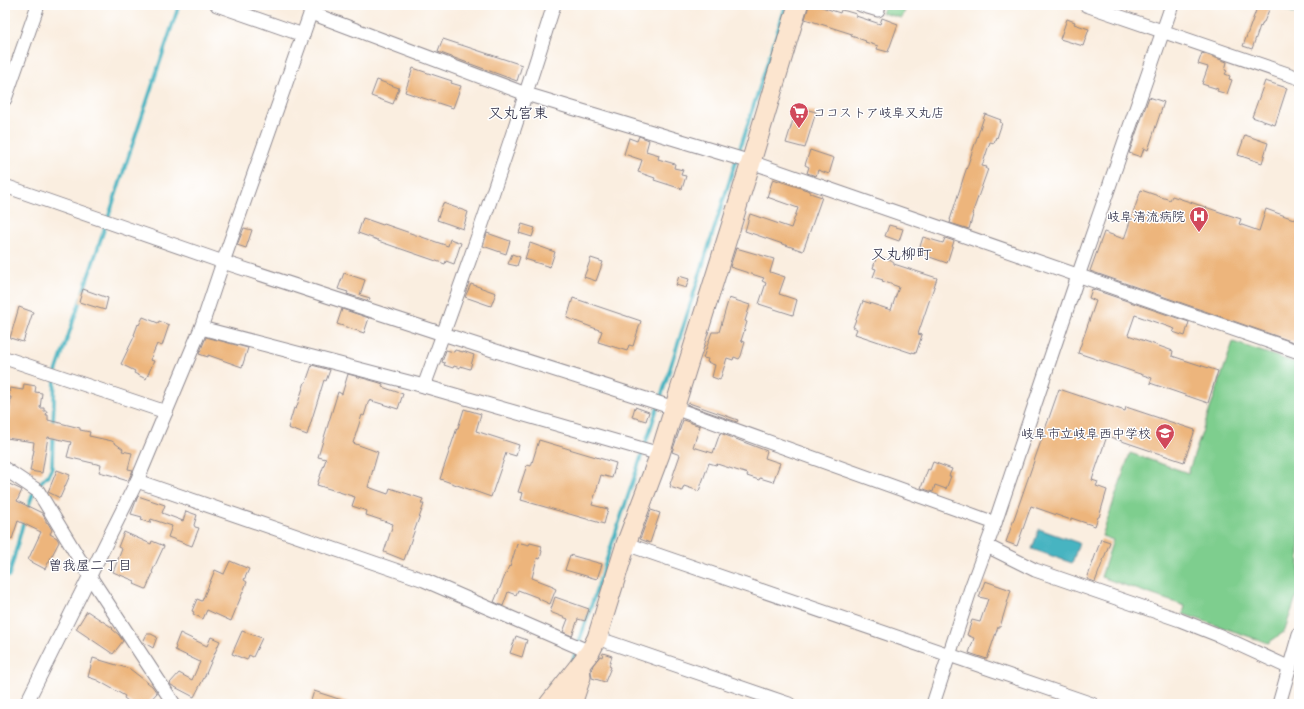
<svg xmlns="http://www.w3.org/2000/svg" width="1304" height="709" viewBox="0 0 1304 709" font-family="Itim,'Klee One',sans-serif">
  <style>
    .green { fill: #7ece8e; stroke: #507864 }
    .water { fill: #46b4c1; stroke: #346b7e }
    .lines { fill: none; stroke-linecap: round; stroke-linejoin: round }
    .stream { stroke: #46b4c1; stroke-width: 3.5 }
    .building { fill: #edb57b }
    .street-casing { stroke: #8e888e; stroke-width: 15 }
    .secondary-casing { stroke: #8e888e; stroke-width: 21 }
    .street { stroke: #fff; stroke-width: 13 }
    .secondary { stroke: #fce5cf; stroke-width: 19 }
    .labels { text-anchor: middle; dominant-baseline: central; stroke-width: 3; stroke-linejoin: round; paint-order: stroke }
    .poi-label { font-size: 13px; fill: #22223b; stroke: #fff; text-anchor: end }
    .neighbourhood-label { font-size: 14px; fill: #22223b; stroke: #fff }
    .quarter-label { font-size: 15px; fill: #22223b; stroke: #fff }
  </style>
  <rect width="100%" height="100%" fill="#fff"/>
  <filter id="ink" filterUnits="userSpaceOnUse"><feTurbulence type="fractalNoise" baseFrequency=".025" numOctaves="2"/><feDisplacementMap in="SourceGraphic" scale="8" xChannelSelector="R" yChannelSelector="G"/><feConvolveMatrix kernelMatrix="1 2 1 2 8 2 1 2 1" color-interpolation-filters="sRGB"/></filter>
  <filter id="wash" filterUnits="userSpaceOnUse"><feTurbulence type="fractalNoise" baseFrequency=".012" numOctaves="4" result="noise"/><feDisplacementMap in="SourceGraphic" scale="16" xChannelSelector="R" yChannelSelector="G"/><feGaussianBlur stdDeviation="0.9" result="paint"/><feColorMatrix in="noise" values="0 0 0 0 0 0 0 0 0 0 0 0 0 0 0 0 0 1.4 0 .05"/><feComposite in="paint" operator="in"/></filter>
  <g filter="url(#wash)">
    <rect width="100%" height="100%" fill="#faeee0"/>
    <g class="green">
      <path d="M885,5h22l-5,13 -20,-5z"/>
      <path d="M1233,342l66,22v225l-15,43 -16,11 -85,-29 2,-8 -84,-29 12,-37 -11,-4 28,-83 58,20z"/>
    </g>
    <path class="water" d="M1039,529l40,14 -7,20 -40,-14z"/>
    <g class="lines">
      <g class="stream">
        <path d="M1277,5l22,8"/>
        <path d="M738,154l48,-149"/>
        <path d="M108,218l71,-213"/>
        <path d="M83,292l23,-68"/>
        <path d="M56,372l25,-74"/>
        <path d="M660,400l76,-240"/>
        <path d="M53,425l2,-47"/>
        <path d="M37,486l11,-11 4,-8 1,-33"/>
        <path d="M27,510l7,-19"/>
        <path d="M5,575l4,1 15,-56"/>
        <path d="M573,660l85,-254"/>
      </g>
    </g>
    <g id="blocks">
      <g class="building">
        <path d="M809,5h7l24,8 1,-3 5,1 10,3v2l24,8 2,-6 16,6 -10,28 -11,-3 1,-3 -13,-4 1,-1 -15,-5 1,-2 -47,-15z"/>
        <path d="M1258,5h13l-7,17h-1l-2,5 -1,-1 -8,23 -9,-3z"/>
        <path d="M1067,19l8,3 -1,2 15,5 -6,17 -23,-7z"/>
        <path d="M443,39l79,26 -5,16 -79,-29z"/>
        <path d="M1202,53l25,9 -2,8 2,1 -2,3 5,2 -1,3 3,1 -5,14 -10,-3 1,-2 -16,-5 6,-17 -10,-3z"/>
        <path d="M413,68l39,13 -1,2 10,3 -8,22 -48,-16z"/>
        <path d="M377,80l22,8 -6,16 -22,-8z"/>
        <path d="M1265,81l22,7 -12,37 -23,-8z"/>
        <path d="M1149,97l15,5 -16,48 -4,-2 -3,9 -12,-4z"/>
        <path d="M797,107l19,5 -11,36 -19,-5z"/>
        <path d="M985,114l16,6 -1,2 2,1 -5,15 -1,-1 -2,6 -4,-1 -8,24 5,1 -1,2h2l-16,45 1,1 -4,14 -19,-6 1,-3h-1l14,-44z"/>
        <path d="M1245,135l23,8 -6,20 -24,-8z"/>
        <path d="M639,136l10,4 -3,11 13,4 -1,4 17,5 -1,4 9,2 -2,5 5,1 -4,13 -28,-9 1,-2 -17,-6 4,-12 -18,-6 5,-16 8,3z"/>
        <path d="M810,150l24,8 -5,16 -11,-4 -2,6 -9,-3 2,-6 -4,-2z"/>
        <path d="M773,179l37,12v2l12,4 -19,54 -58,-20 5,-17 41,14 7,-20 -31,-11z"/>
        <path d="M1141,190l29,10 2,-4 69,23 -2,5 20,7 7,-22 33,12v123l-209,-73 14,-39 20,7z"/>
        <path d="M443,203l25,9 -5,17 -26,-9z"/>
        <path d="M363,218l20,7 1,-1 64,22 2,-7 11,4 -7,21 -8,-3 -1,3 -67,-23v-1l-20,-7z"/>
        <path d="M522,224l13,4 -3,9 -13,-4z"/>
        <path d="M889,225l14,4 -4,12 -14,-5z"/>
        <path d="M244,228l8,2 -6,18 -9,-3z"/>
        <path d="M487,233l23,8 -4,13 -23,-8z"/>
        <path d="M923,237l20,6 2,-5 9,3 -7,22 -29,-10z"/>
        <path d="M530,243l25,9 -5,15 -25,-8z"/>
        <path d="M736,248l38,11 -4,13 15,5 -6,17 18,6 -4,15 -34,-11 7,-21 -4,-2 2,-3 -34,-11z"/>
        <path d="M512,254l8,3 -3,9 -9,-2z"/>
        <path d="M877,256l14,4 3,2v2l43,14 -19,56 4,1 -6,18 -4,-1v1l-57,-19 2,-5 -4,-2 10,-26 28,9 8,-23 -17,-6 1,-1 -10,-3 3,-8 -3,-1z"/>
        <path d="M591,258l12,4 -7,19 -12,-4z"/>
        <path d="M344,273l21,7 -5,15 10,3 -1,3 -22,-7 1,-2 -10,-3z"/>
        <path d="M679,276l10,3 -3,9 -10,-3z"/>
        <path d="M471,284l25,9 -5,13 -26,-9z"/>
        <path d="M83,289l25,9 -3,12 -26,-8z"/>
        <path d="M1092,289l97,33 -4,14 -12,-4 2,-3 -40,-14 -7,20 45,16 -1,5 46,15 -10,32 -58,-20 2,-5 -74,-25 18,-52 -7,-3z"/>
        <path d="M573,298l68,23 -8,25 -4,-1 -2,6 -29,-9 4,-11 -35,-13z"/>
        <path d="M729,298l21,7 -5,16 2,1 -6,19 4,1 -4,14 -2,3 -5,-2 -1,3 -6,-2 -7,22 -8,-3 3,-12 -8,-3 1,-3 -5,-1 9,-26h7z"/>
        <path d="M19,307l14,5 -10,30 -13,-4z"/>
        <path d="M342,309l27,9 -5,15 -27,-9z"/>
        <path d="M143,317l15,6 1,-2 10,4 -7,21 -5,-2 -7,16 4,1 -8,18 -12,-6 1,-2 -14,-7 14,-29h-1l4,-11 1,1z"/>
        <path d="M206,337l42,11 -6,19 -34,-12v2l-9,-3z"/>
        <path d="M446,350l8,2 1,-2 8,2v-1l11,4 -4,14 -10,-3v2l-6,-2 -1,2 -9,-3 1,-2 -3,-1z"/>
        <path d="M312,365l18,5 -4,11 -2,-1 -17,55 -19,-7 6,-20 2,1 9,-27h1z"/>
        <path d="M348,374l29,8 6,2 -1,3 21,7 -5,15 -29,-9 -5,16 -2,-1 -9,28 25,9 -10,35 20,7 2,-6 33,11 -2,5h3l-20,56 -20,-8 9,-28 -27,-9 1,-4 -15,-5 3,-9 -38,-12 9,-26 -8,-2 20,-65 4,2z"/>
        <path d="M24,384l12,2 -1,6 7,1 -2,15h4v3h3l-1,4h2v5l32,8v2l10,2 -1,4 23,5 11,8 -1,2 10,2 -4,16 5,1 -5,11 -10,-3v-1l-19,-5 2,-7 -34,-8 4,-15 -23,-5 -6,36 -12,-2 4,-21h-1l1,-8 -28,-4 4,-33 1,-8h-2l1,-9 13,2z"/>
        <path d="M1059,389l66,22 1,-4 69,23 -11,32 -77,-26 -15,44 6,2 -2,4 11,4 -8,27h-1l-3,9 -24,-8v2l-40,-14 -14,40 -11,-4z"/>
        <path d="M689,403l49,17 -1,2 -49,-17z"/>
        <path d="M635,407l14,5 -3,9 -14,-4z"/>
        <path d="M464,409l17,5 -5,17 43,14 -3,11 -10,-3 -15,44 -51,-18 17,-51h1z"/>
        <path d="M683,420l17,6 -7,21 20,6 7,-20 47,18 -2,7 15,5 -7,19 -13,-4 -1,2 -12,-4 1,-2 -31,-10 -1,1 -7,-2 -10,28 -15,-5 -2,5 -12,-4 1,-2 -1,-1 10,-29 -8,-3z"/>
        <path d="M539,440l77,23 -4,15 -11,-3 -9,30 16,4 -4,15 -83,-24 2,-7 -5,-1 9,-27 4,1z"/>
        <path d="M933,462l19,7 -3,7h2l-5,13 -11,-4 -2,7 -12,-4 7,-19 2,1z"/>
        <path d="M57,470l13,5 -10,23 -12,-6z"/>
        <path d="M5,482l17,8 -5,11 25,12 4,7v2l2,1 4,7 -2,4 7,4 2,4 -14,27 -17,-9 13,-28 -23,-11 -6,18 -7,-2z"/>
        <path d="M138,496l27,9 -3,8 21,8 3,-10 11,4 -3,10 1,2 4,1 -7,18 -24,-9 4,-11 -21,-7 -1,4 -9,-3 1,-3 -11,-3z"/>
        <path d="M651,510l9,3 -10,30 -10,-4z"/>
        <path d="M124,532l27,12 1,-3 12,5 -12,26 1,1 -7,16 -12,-5 1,-3 -22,-9 9,-23 -4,-2z"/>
        <path d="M1101,539l9,3 -15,40 -8,-3z"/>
        <path d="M521,543l8,2 1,-2 12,3 -1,4 1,1 -2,8 -3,-1 -5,20 21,8 -1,1 4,2 -6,15 -11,-5v-1l-21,-8 -2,5 -8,-3 -5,14 -9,-4 15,-36 1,1 7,-23 3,1z"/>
        <path d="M570,555l32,9 -5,15 -32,-9z"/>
        <path d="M230,561l19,8 -5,11 3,2 -16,39 -24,-11 -4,9 -10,-5 1,-2 -2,-1 5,-12 5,2 13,-31 9,4z"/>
        <path d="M985,581l26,9 -11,37h-2l-11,32 -18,-6 5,-15 -7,-3 5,-15 8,2 8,-23 -9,-2z"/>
        <path d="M555,597l34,12 -4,12 -7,-2 -6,17 -9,-4 5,-13 -18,-7z"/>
        <path d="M87,611l26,17 -1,1 7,6 4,6 -10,13 -37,-25z"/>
        <path d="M242,631l20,7 -9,19 -4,-2 -2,5 -15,-6z"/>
        <path d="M180,633l27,13 4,-9 9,4 -15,35 -11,21 -23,-12 -1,-2 9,-10 13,7 8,-18 -25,-12 1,-3 -1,-1z"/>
        <path d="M147,634h4l6,3 -4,11 -10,-6z"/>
        <path d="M516,636l11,4 -5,17 -12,-4z"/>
        <path d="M603,653l9,3 -3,10 2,1 -6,15 -13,-4 -1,-7 2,-6 7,-9 2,1z"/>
        <path d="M93,658l37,11 22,17 5,7 -10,11h-15l-8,-6 1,-2 -28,-16 -9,-3z"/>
        <path d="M314,691l34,11 -1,2h-37z"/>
      </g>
    </g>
  </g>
  <g filter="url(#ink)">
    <use href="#blocks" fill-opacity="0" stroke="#8e888e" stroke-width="1"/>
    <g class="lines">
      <defs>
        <g id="street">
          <path d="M217,5l86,30"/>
          <path d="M861,5l17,5 1,-5"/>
          <path d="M1086,5l213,73"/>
          <path d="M311,13l215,81 225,68 548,190"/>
          <path d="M5,99l33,-94"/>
          <path d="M5,186l218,76 220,72 231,74 321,115"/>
          <path d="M201,328l223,58 236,68"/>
          <path d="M5,358l161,54"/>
          <path d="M424,386c47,-126 90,-253 130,-381"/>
          <path d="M5,469l33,22 51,84 85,129"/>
          <path d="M137,481l287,99 166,72"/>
          <path d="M626,544l466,160"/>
          <path d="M987,546l48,24 145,50 38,15 72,33"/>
          <path d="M597,638l192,66"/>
          <path d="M26,704l111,-223 64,-153 22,-66 90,-256"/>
          <path d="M933,704l38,-116 24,-65 83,-247 94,-271"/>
          <path d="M1279,704l20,-70"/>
        </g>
        <g id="secondary">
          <path d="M549,704l41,-52 7,-14 29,-94 34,-90 91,-292 47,-157"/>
          <path d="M572,704l9,-27 -1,-10"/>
        </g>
      </defs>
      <use href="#street" class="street-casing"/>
      <use href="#secondary" class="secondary-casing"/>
      <use href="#street" class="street"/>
      <use href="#secondary" class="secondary"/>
    </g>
  </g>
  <defs>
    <symbol id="supermarket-pin" viewBox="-11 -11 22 30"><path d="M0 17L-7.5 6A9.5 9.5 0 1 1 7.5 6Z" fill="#d1495b" stroke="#fff"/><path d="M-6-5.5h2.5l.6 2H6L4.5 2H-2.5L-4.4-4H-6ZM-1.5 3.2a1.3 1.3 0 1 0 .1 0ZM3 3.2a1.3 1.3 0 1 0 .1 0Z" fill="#fff"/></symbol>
    <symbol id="hospital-pin" viewBox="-11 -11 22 30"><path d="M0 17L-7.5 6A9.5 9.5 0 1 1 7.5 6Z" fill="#d1495b" stroke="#fff"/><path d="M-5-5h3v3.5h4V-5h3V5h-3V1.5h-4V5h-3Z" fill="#fff"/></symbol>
    <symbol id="school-pin" viewBox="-11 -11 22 30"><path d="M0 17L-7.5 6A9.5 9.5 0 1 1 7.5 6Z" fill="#d1495b" stroke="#fff"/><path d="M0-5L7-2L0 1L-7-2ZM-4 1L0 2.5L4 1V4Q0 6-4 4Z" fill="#fff"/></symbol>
  </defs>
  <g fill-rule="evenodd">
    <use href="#supermarket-pin" x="788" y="101" width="22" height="30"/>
    <use href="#hospital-pin" x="1188" y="205" width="22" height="30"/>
    <use href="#school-pin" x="1154" y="422" width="22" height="30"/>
  </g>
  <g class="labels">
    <g class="poi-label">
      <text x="813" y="112" text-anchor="start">ココストア岐阜又丸店</text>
      <text x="1185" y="216">岐阜清流病院</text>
      <text x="1151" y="433">岐阜市立岐阜西中学校</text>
    </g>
    <g class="neighbourhood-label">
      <text x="90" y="565">曽我屋二丁目</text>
    </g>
    <g class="quarter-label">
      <text x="518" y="113">又丸宮東</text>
      <text x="901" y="254">又丸柳町</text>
    </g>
  </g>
  <rect width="1304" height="709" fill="none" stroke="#fff" stroke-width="20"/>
</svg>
